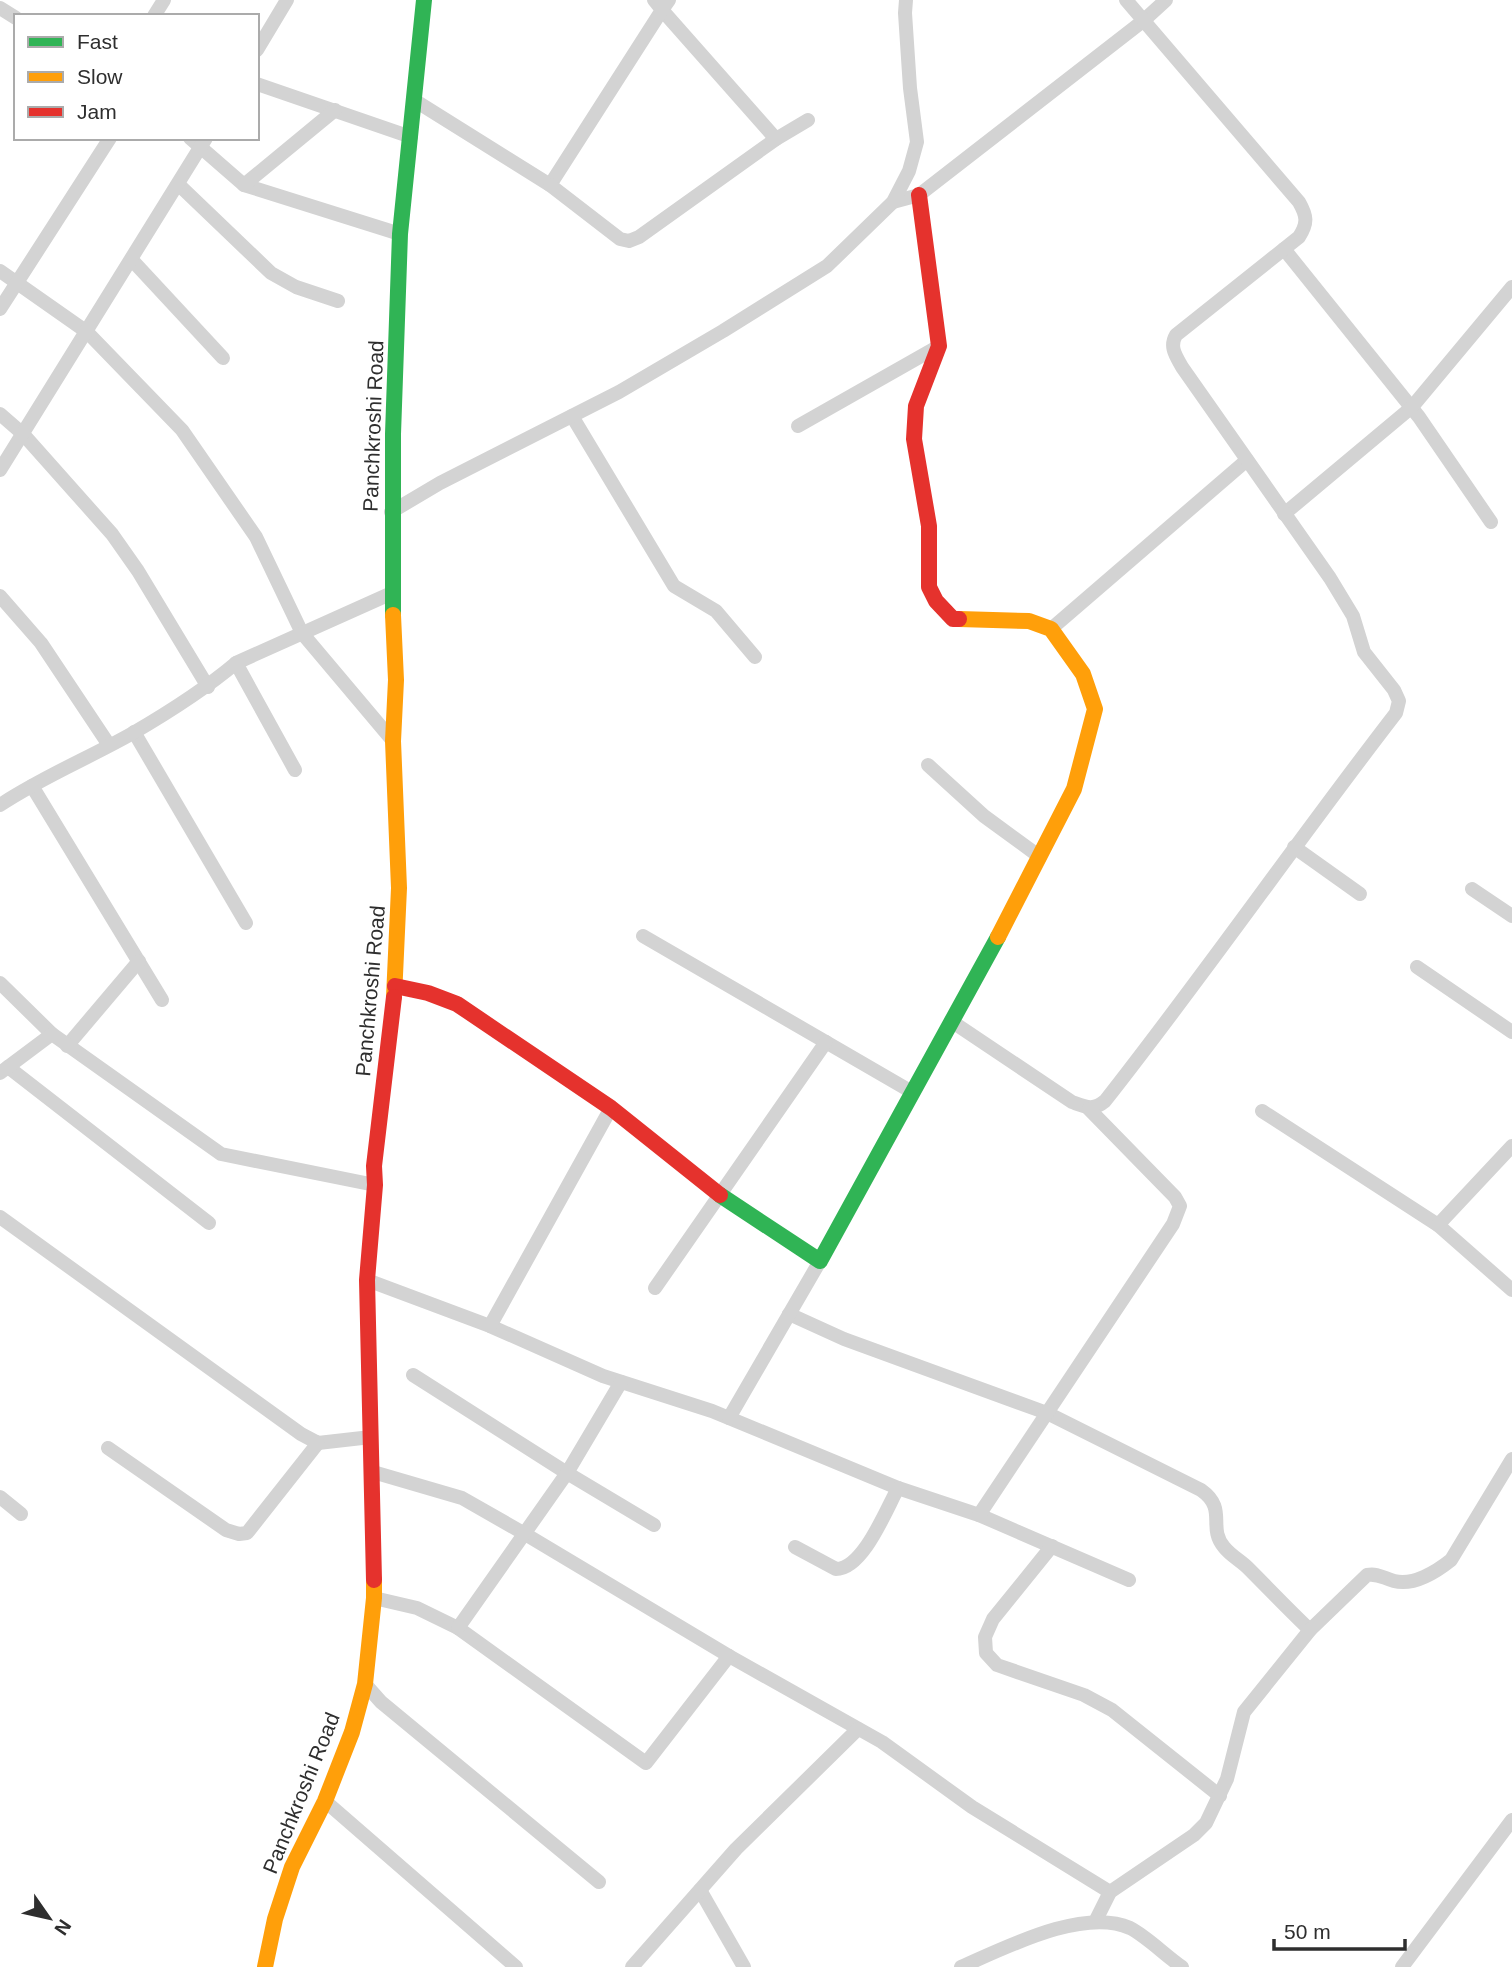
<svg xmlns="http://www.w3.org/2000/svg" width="1512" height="1967" viewBox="0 0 1512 1967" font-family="Helvetica,sans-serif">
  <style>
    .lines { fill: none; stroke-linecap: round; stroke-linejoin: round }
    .street { stroke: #d3d3d3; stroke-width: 14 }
    .fast { stroke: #30b455; stroke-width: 16 }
    .slow { stroke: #ff9f0a; stroke-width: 16 }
    .jam { stroke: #e5322d; stroke-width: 16 }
    .labels { text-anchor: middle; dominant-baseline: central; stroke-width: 7; stroke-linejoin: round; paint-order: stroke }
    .street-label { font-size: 21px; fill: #2e2e2e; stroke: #fff }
  </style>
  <rect width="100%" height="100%" fill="#fff"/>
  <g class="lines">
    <g class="street">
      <path d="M669,0l-7,10 114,129"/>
      <path d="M0,8l16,10"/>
      <path d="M154,16l10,-16"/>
      <path d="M257,50l30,-50"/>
      <path d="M257,84l154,53"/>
      <path d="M414,100l136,85 112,-175 -8,-10"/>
      <path d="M190,138l54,47 156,49"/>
      <path d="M178,184l93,89 25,14 42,14"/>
      <path d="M244,185l91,-75"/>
      <path d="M550,185l70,54 9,2 10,-4 137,-98 32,-19"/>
      <path d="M893,202l26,-7 224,-174 23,-21"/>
      <path d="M1284,249l135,168 72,105"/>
      <path d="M132,260l91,98"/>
      <path d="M0,271l87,61 95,98 74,107 46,96 91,108"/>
      <path d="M0,309l110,-171"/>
      <path d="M0,414l23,20 89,100 26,37 70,116"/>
      <path d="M572,416l102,170 42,25 39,46"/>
      <path d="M798,426l141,-80"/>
      <path d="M0,470l206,-332"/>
      <path d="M391,512l49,-29 179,-91 104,-61 104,-65 66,-64 16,-31 8,-29 -7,-54 -5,-75 1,-13"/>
      <path d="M1284,514l128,-107 100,-120"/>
      <path d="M0,596l41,47 68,102"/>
      <path d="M1051,629l196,-169"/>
      <path d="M236,663l156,-70"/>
      <path d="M134,732l112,191"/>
      <path d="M928,765l56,51 56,41"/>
      <path d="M32,786l130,214"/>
      <path d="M0,805c42,-28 89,-47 133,-72 36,-21 71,-43 103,-70l59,107"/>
      <path d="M1294,847l66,47"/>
      <path d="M1472,889l40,27"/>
      <path d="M643,936l269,156"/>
      <path d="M1417,967l95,65"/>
      <path d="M0,983l52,51"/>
      <path d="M951,1021l121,81c14,5 21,9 33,-1 100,-127 192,-260 291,-388l3,-12 -5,-11 -30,-38 -11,-36 -23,-38 -148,-211c-6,-11 -13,-20 -6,-32l123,-98c9,-14 8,-21 0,-35l-173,-202"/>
      <path d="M67,1046l72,-85"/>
      <path d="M8,1067l201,156"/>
      <path d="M0,1073l52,-39 169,120 154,31"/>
      <path d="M1262,1111l176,114"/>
      <path d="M1512,1146l-74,79 74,65"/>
      <path d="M0,1217l301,217 17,9 53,-6"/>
      <path d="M367,1280l123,46 113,50 109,35 186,77 81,27 150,65"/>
      <path d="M655,1288l171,-246"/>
      <path d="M789,1314l55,25 203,74 154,77c27,19 6,37 23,57 6,8 17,14 24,21 21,21 41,42 62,62"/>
      <path d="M490,1326l121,-218"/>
      <path d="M413,1375l154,98 87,52"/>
      <path d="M729,1418l91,-157"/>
      <path d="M108,1448l118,82 13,4 8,-1 71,-90"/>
      <path d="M373,1472l89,26 63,36 204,122 153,86 90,65 138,85"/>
      <path d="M0,1497l21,17"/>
      <path d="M979,1515l194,-291 7,-18 -5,-9 -86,-88"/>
      <path d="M1052,1546l-59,73 -8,18 1,16 11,12 87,30 28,15 108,86"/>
      <path d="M795,1547l41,22c27,0 50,-59 62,-81"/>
      <path d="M374,1598l43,10 41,20 188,135 83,-107"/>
      <path d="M458,1628l109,-155 54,-91"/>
      <path d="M365,1684l16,18 218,180"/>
      <path d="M325,1801l191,166"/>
      <path d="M700,1890l44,77"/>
      <path d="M1096,1920l14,-28 84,-57 12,-12 21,-44 17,-67 66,-82 57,-55c11,-2 16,3 27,6 19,5 42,-9 57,-21l61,-101"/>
      <path d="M632,1967l104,-118 122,-120"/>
      <path d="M961,1967c44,-19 122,-60 169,-39 16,8 36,28 52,39"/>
      <path d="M1402,1967l110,-147"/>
    </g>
    <g class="fast">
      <path d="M393,615v-181l7,-200 24,-234"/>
      <path d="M720,1195l100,66 178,-324"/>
    </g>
    <g class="slow">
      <path d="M393,615l3,65 -3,61 6,147 -5,109"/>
      <path d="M959,619l70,2 22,8 32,45 12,35 -21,80 -76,148"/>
      <path d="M265,1967l10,-48 17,-52 33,-66 27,-69 13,-48 9,-86v-18"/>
    </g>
    <g class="jam">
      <path d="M919,195l20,151 -23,60 -2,33 15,87v61l7,14 17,18h6"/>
      <path d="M395,986l33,7 29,11 154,104 109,87"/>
      <path d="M374,1580l-7,-300 8,-95 -1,-19 20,-169"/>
    </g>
  </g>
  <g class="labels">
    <g class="street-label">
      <text transform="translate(373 426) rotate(-88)">Panchkroshi Road</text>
      <text transform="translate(370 991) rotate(-85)">Panchkroshi Road</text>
      <text transform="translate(301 1793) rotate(-68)">Panchkroshi Road</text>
    </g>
  </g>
  <rect x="14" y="14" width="245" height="126" fill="#ffffff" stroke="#ababab" stroke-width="2"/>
  <rect x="28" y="37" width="35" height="10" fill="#30b455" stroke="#ababab" stroke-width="2"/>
  <text x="77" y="49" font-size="21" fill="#2e2e2e">Fast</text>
  <rect x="28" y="72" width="35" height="10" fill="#ff9f0a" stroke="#ababab" stroke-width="2"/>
  <text x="77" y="84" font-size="21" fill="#2e2e2e">Slow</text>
  <rect x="28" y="107" width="35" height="10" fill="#e5322d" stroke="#ababab" stroke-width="2"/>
  <text x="77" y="119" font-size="21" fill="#2e2e2e">Jam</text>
  <g transform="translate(49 1918) rotate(124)" stroke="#ffffff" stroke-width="5" paint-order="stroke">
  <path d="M0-5L12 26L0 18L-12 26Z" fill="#2e2e2e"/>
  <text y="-10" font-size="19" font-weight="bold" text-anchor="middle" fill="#2e2e2e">N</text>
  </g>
  <path d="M1274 1939v10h131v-10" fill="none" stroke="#2e2e2e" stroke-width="3.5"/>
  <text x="1284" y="1939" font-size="21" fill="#2e2e2e" stroke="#ffffff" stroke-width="5" paint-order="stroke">50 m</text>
</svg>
